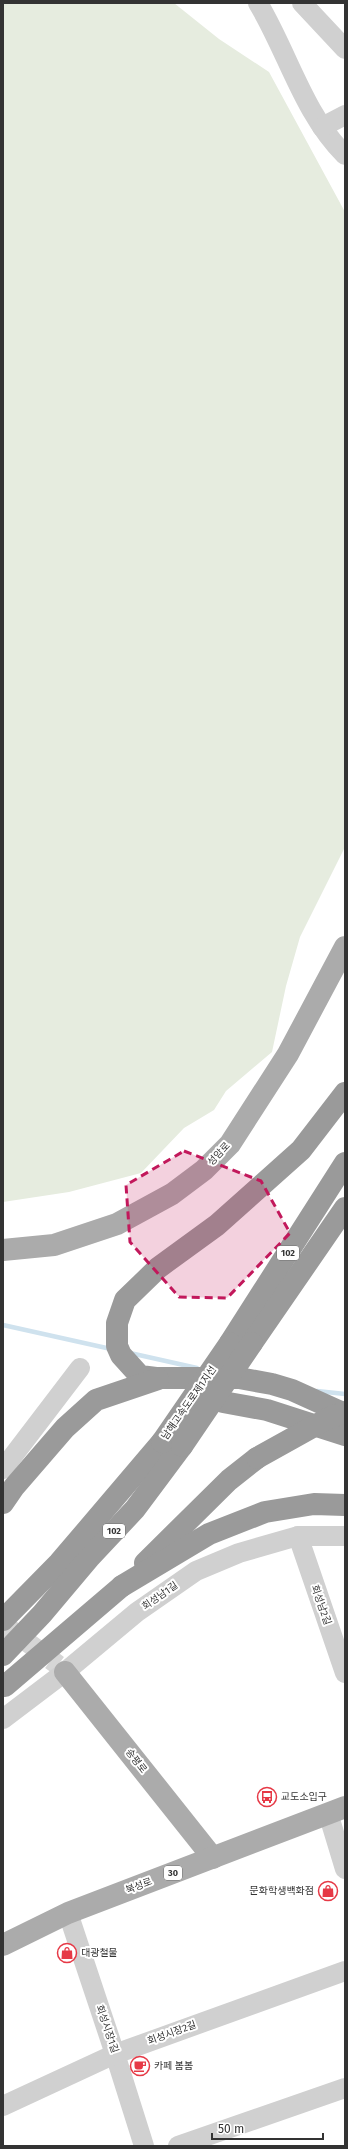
<svg xmlns="http://www.w3.org/2000/svg" width="348" height="2149" viewBox="0 0 348 2149" font-family="'Fira Sans','Noto Sans KR',sans-serif">
  <style>
    .green { fill: #e6ecdf }
    .lines { fill: none; stroke-linecap: round; stroke-linejoin: round }
    .stream { stroke: #cfe2ee; stroke-width: 4.5 }
    .minor-tunnel { stroke: #d6d6d6; stroke-width: 20; stroke-dasharray: 20 10; stroke-linecap: butt }
    .minor { stroke: #d0d0d0; stroke-width: 20 }
    .major { stroke: #ababab; stroke-width: 22 }
    .highway { stroke: #9a9a9a; stroke-width: 22 }
    .highway-bridge { stroke: #9a9a9a; stroke-width: 22 }
    .marked { fill: #c2185b; fill-opacity: 0.2; stroke: #c2185b; stroke-width: 3; stroke-dasharray: 8 5; stroke-linejoin: round }
    .labels { text-anchor: middle; dominant-baseline: central; stroke-width: 4; stroke-linejoin: round; paint-order: stroke }
    .shield { fill: #fff; stroke: #707070; stroke-width: 1 }
    .shield-label { font-size: 9px; font-weight: bold; fill: #333 }
    .street-label { font-size: 10px; fill: #333; stroke: #fff }
    .poi-label { font-size: 10px; fill: #333; stroke: #fff; text-anchor: start }
  </style>
  <rect width="100%" height="100%" fill="#fff"/>
  <path class="green" d="M3,3h171l45,36 50,33 76,140v635l-45,90 -14,49 -14,66 -46,39 -12,19 -30,18 -43,45 -72,19 -66,10z"/>
  <g class="lines">
    <g class="stream">
      <path d="M3,1325l108,24"/>
      <path d="M130,1353l67,15"/>
      <path d="M317,1391l28,3"/>
    </g>
    <path class="minor-tunnel" d="M3,1624l55,41"/>
    <g class="minor">
      <path d="M258,3c30,50 45,110 87,152"/>
      <path d="M302,3l43,46"/>
      <path d="M322,127l23,-12"/>
      <path d="M3,1469l77,-101"/>
      <path d="M298,1536l47,137"/>
      <path d="M3,1719l62,-47 72,-60 59,-41 43,-18 59,-17h47"/>
      <path d="M328,1813l17,56"/>
      <path d="M68,1913l47,141 29,92"/>
      <path d="M3,2106l112,-52 230,-83"/>
      <path d="M178,2146l167,-58"/>
    </g>
    <g class="major">
      <path d="M3,1250l51,-5 63,-21 55,-30 32,-24 26,-26 58,-90 57,-107"/>
      <path d="M65,1672l148,186"/>
      <path d="M3,1945l65,-32 277,-106"/>
    </g>
    <g class="highway">
      <path d="M345,1093l-44,57 -84,75 -59,43 -33,32 -8,23v23l4,9 19,21 16,2h83l33,6 20,6 53,24"/>
      <path d="M230,1343l115,-180"/>
      <path d="M252,1343l93,-135"/>
      <path d="M196,1392l27,10 44,8 78,25"/>
      <path d="M3,1503l11,-16 51,-59 31,-28 62,-21"/>
      <path d="M145,1563l84,-83 28,-22"/>
      <path d="M122,1586l87,-52 56,-22 49,-8 31,1"/>
      <path d="M3,1620l56,-57 103,-121"/>
      <path d="M3,1655l39,-41 48,-57 45,-48 47,-63"/>
    </g>
    <g class="highway-bridge">
      <path d="M162,1442l68,-99"/>
      <path d="M182,1446l70,-103"/>
      <path d="M257,1458l70,-39 18,-7"/>
      <path d="M5,1686l117,-100"/>
    </g>
  </g>
  <path class="marked" d="M184,1151l77,30 29,52 -63,65 -48,-1 -49,-55 -4,-57z"/>
  <defs>
    <symbol id="bus-ring" viewBox="-11 -11 22 22"><circle r="9.5" fill="#fff" stroke="#e63946" stroke-width="1.5"/><path d="M-5-6H5V4H4V6H2V4H-2V6H-4V4H-5ZM-3.5-4V0h7V-4ZM-3.5 1.2v1.5H-2V1.2ZM2 1.2v1.5H3.5V1.2Z" fill="#e63946"/></symbol>
    <symbol id="shop-ring" viewBox="-11 -11 22 22"><circle r="9.5" fill="#fff" stroke="#e63946" stroke-width="1.5"/><path d="M-5-2.5h2.3a2.7 3.5 0 0 1 5.4 0H5L5.5 6h-11ZM-1.5-2.5h3a1.5 2.3 0 0 0-3 0Z" fill="#e63946"/></symbol>
    <symbol id="cafe-ring" viewBox="-11 -11 22 22"><circle r="9.5" fill="#fff" stroke="#e63946" stroke-width="1.5"/><path d="M-5.5-4.5H6V0H3Q3 3.5 0 3.5H-2.5Q-5.5 3.5-5.5 0ZM3-3.2v2h1.7v-2ZM-6 4.5H4V6H-6Z" fill="#e63946"/></symbol>
  </defs>
  <g fill-rule="evenodd">
    <use href="#bus-ring" x="256" y="1786" width="22" height="22"/>
    <use href="#shop-ring" x="317" y="1880" width="22" height="22"/>
    <use href="#shop-ring" x="56" y="1942" width="22" height="22"/>
    <use href="#cafe-ring" x="129" y="2055" width="22" height="22"/>
  </g>
  <g class="labels">
    <g class="shield">
      <rect x="277" y="1246" width="22" height="14" rx="3"/>
      <rect x="103" y="1524" width="22" height="14" rx="3"/>
      <rect x="164" y="1866" width="18" height="14" rx="3"/>
    </g>
    <g class="shield-label">
      <text x="288" y="1253">102</text>
      <text x="114" y="1531">102</text>
      <text x="173" y="1873">30</text>
    </g>
    <g class="street-label">
      <text transform="translate(219 1154) rotate(-47)">성암로</text>
      <text transform="translate(189 1403) rotate(-55)">남해고속도로제1지선</text>
      <text transform="translate(160 1596) rotate(-35)">회성남1길</text>
      <text transform="translate(321 1605) rotate(71)">회성남2길</text>
      <text transform="translate(136 1761) rotate(52)">송평로</text>
      <text transform="translate(139 1886) rotate(-21)">북성로</text>
      <text transform="translate(107 2029) rotate(71)">회성시장1길</text>
      <text transform="translate(172 2033) rotate(-20)">회성시장2길</text>
    </g>
    <g class="poi-label">
      <text x="281" y="1797">교도소입구</text>
      <text x="314" y="1891" text-anchor="end">문화학생백화점</text>
      <text x="81" y="1953">대광철물</text>
      <text x="154" y="2066">카페 봄봄</text>
    </g>
  </g>
  <rect width="348" height="2149" fill="none" stroke="#333333" stroke-width="8"/>
  <path d="M212 2133v6h111v-6" fill="none" stroke="#333333" stroke-width="2"/>
  <text x="218" y="2133" font-size="12" fill="#333333" stroke="#ffffff" stroke-width="3" paint-order="stroke">50 m</text>
</svg>
